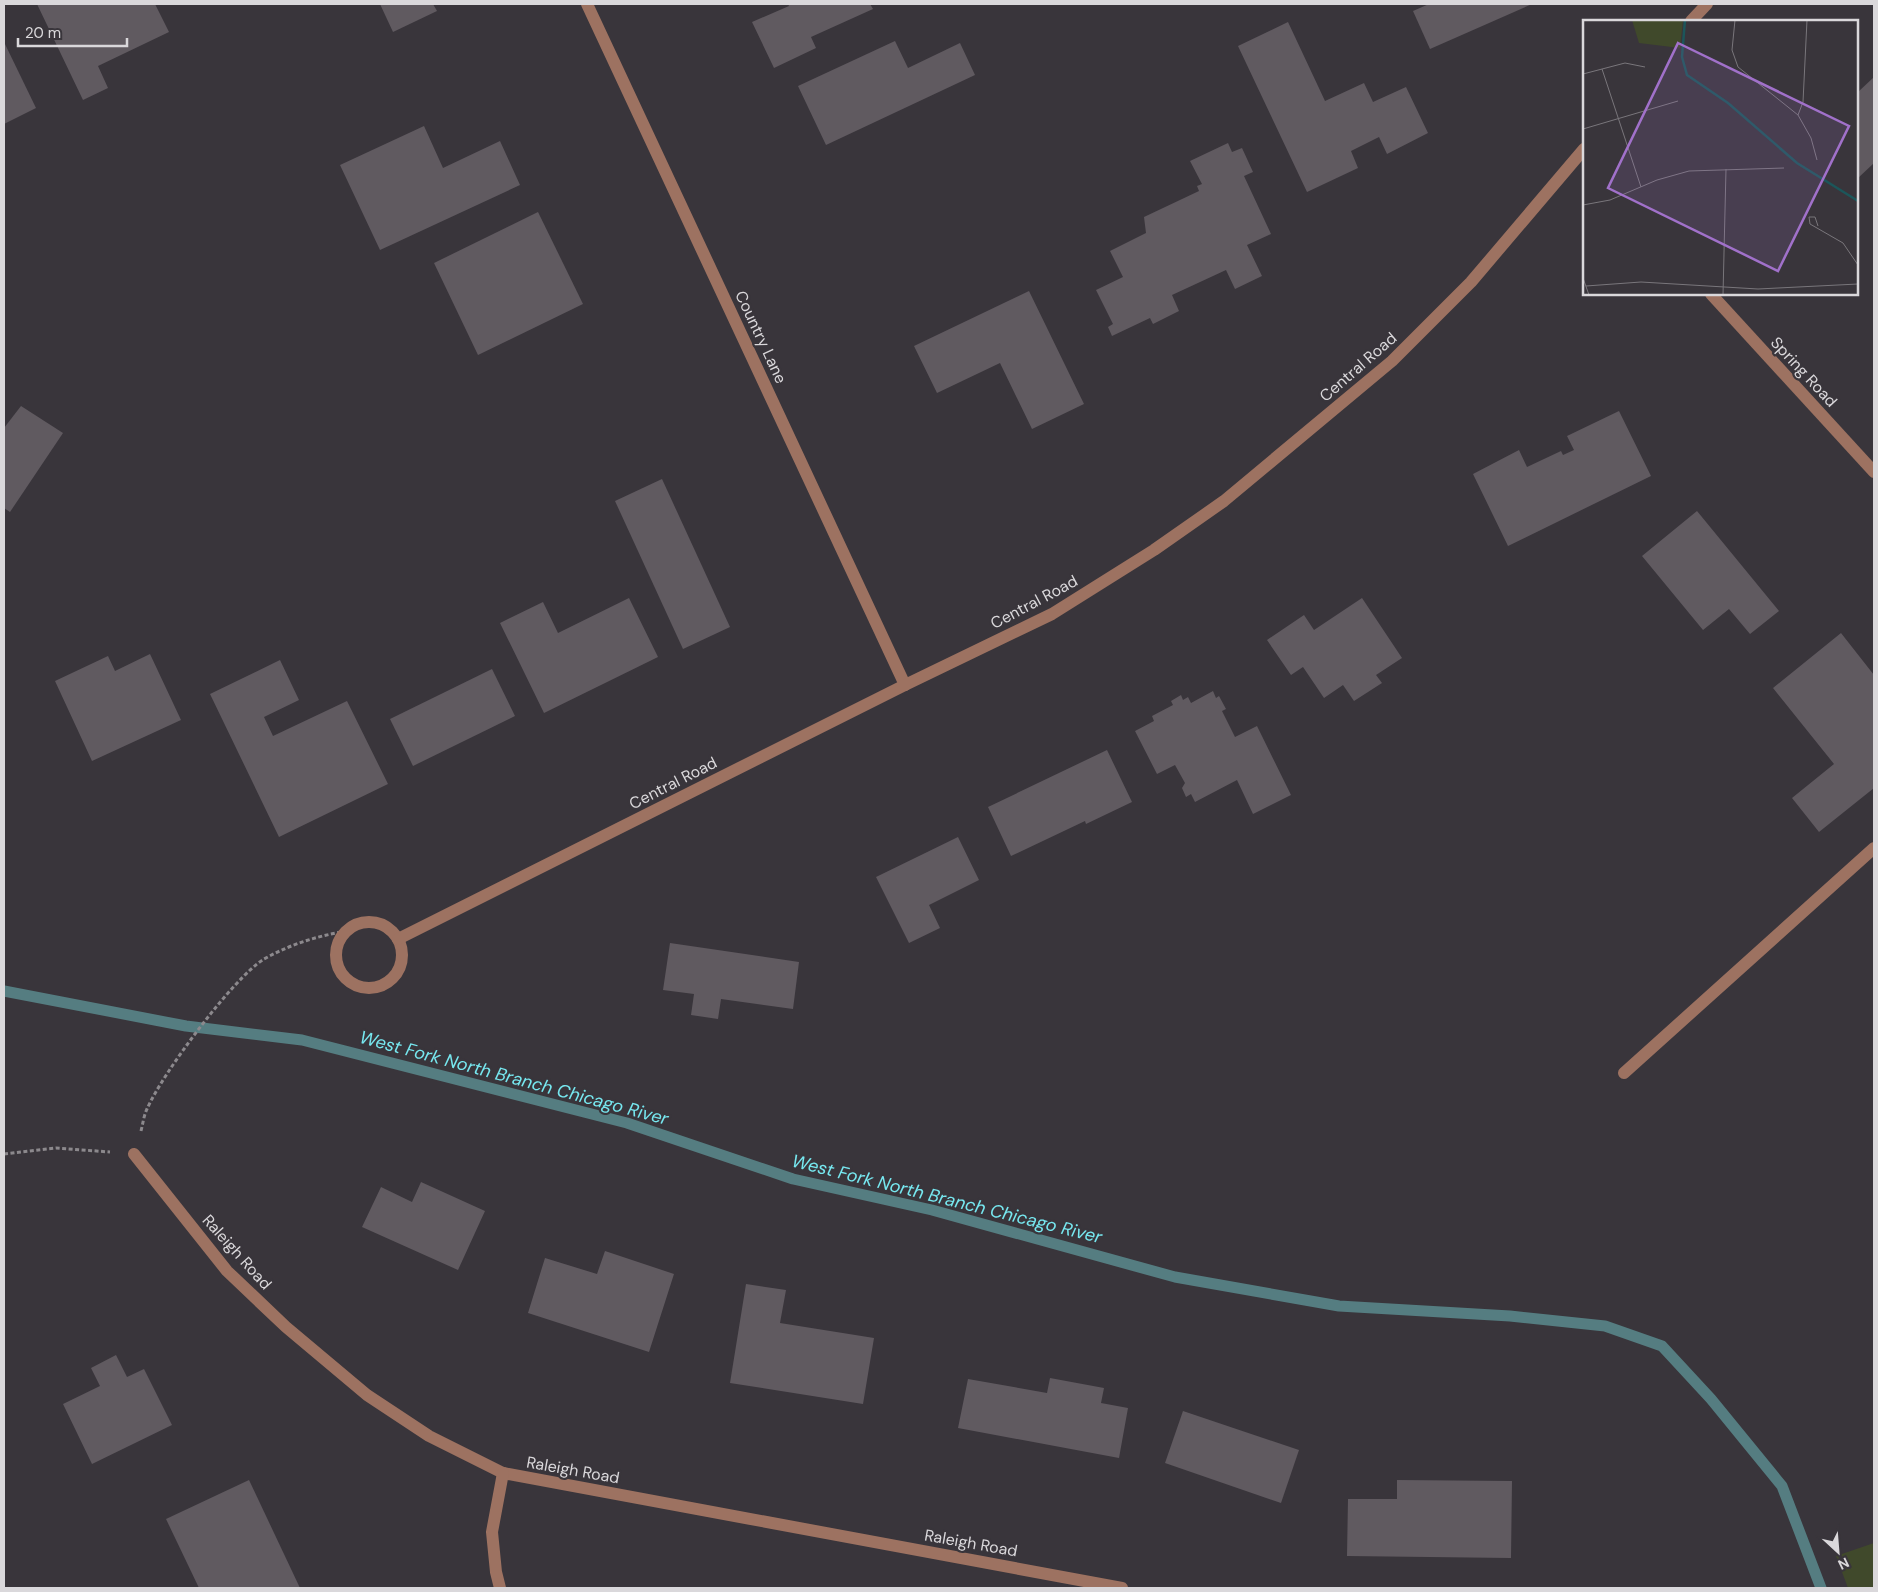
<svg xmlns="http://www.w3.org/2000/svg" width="1878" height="1592" viewBox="0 0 1878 1592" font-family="'DM Sans',sans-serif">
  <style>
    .green { fill: #40492b }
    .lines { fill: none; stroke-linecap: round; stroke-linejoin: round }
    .stream { stroke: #557d81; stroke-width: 11 }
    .building { fill: #605a60 }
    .path { stroke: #8c898d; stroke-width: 3; stroke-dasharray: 4 2.5; stroke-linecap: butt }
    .minor { stroke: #9d7261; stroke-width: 12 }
    .labels { text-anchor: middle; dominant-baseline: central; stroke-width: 4.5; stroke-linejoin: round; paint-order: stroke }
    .street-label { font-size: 16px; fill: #dad8db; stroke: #39353b }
    .water-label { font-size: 18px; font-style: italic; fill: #77e8f0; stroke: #39353b }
    .inset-river { fill: none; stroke: #1c565a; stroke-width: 2.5 }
    .inset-road { fill: none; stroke: #79767b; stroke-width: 1 }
    .view { fill: #a171ca; fill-opacity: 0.15; stroke: #a171ca; stroke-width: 2.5 }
    .inset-edge { fill: none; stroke: #dad8db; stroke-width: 2.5 }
  </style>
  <rect width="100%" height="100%" fill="#39353b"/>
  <path class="green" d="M1874,1543v45h-26l-12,-32z"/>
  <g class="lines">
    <path class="stream" d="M4,991l182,35 116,14 325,83 166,56 139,31 243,67 164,29 171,10 95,10 57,20 49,53 71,87 39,102"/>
  </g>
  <g class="building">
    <path d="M37,4h118l14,28 -71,34 10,22 -25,12z"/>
    <path d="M380,4h53l4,7 -44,21z"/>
    <path d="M788,4h82l3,5 -62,28 5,11 -42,20 -22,-46 37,-16z"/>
    <path d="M1429,4h103l-102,45 -17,-38z"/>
    <path d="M1288,22l37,79 39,-18 9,19 33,-15 22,46 -41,21 -8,-17 -28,14 7,17 -51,24 -69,-146z"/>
    <path d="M895,41l13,27 52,-25 15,32 -149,70 -28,-59z"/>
    <path d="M4,42l32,66 -32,16z"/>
    <path d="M1874,77v86l-17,16v-86z"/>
    <path d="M424,126l19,42 57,-27 20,44 -140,65 -40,-85z"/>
    <path d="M1228,143l4,9 10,-4 11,24 -9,4 27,58 -24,11 15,31 -27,13 -9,-19 -54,25 7,16 -26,13 -3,-6 -38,18 -4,-9 5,-3 -17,-34 27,-13 -13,-26 36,-18 -2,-16 55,-26 -2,-5 5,-2 -12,-23z"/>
    <path d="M538,212l45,92 -105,51 -44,-92z"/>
    <path d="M1029,291l55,113 -52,25 -32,-66 -63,30 -23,-47z"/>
    <path d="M21,406l42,27 -53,79 -6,-4v-80z"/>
    <path d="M1619,411l32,65 -143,70 -35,-72 46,-24 8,17 34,-16 2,4 11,-5 -7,-14z"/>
    <path d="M662,479l68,148 -47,22 -68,-148z"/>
    <path d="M1697,511l82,100 -29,23 -21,-25 -26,21 -61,-74z"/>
    <path d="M629,598l29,59 -114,56 -44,-90 43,-21 15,31z"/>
    <path d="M1362,598l40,60 -26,17 6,8 -28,18 -11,-16 -19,13 -21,-31 -12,8 -24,-35 37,-25 10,15z"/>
    <path d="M1841,633l33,42v113l-55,44 -27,-34 42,-34 -61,-76z"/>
    <path d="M150,654l31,66 -89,41 -37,-80 53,-25 7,15z"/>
    <path d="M280,660l19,40 -35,17 9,19 74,-35 41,83 -109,53 -69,-143z"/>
    <path d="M492,669l23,47 -102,50 -23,-47z"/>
    <path d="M1213,691l3,7 3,-2 7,13 -4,2 13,26 22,-11 34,69 -38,19 -16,-34 -42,22 -4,-8 -5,3 -4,-9 3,-5 -10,-18 -18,9 -22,-43 19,-10 -2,-5 21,-11 -2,-4 10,-6 2,5 5,-3 3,6z"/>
    <path d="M1107,750l25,52 -46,22 -1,-3 -74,35 -23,-49z"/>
    <path d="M958,837l21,43 -50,25 11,23 -31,15 -33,-66z"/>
    <path d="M670,943l129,19 -6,47 -72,-10 -3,20 -27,-4 3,-21 -31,-4z"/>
    <path d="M421,1182l64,29 -27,59 -96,-43 19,-40 31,15z"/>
    <path d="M605,1251l69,23 -25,78 -121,-39 17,-55 52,16z"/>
    <path d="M746,1284l40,6 -6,33 94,15 -11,66 -133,-21z"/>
    <path d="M116,1355l11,22 17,-8 28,56 -80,39 -29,-60 37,-18 -9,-18z"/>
    <path d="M1050,1378l54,10 -3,15 27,5 -9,50 -161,-30 10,-49 79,14z"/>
    <path d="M1183,1411l116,39 -18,53 -116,-40z"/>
    <path d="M249,1480l51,108h-101l-33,-69z"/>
    <path d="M1397,1480l115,1 -1,77 -164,-2 1,-57h49z"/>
  </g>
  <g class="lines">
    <g class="path">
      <path d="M141,1131c2,-8 3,-16 6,-22 15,-35 86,-131 117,-150 27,-15 53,-23 83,-28"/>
      <path d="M4,1154l52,-6 54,4"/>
    </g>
    <g class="minor">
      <path d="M587,4l318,681"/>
      <path d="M1691,21l16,-17"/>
      <path d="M1711,294l163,178"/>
      <circle cx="369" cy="955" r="33"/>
      <path d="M398,939l507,-254 147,-71 102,-64 70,-49 168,-140 79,-79 113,-133"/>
      <path d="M1624,1073l250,-225"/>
      <path d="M134,1154l93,117 59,56 81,68 62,41 74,37 619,115"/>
      <path d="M500,1588l-4,-16 -4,-40 11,-59"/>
    </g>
  </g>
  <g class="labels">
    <g class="street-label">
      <text transform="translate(761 337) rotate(65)">Country Lane</text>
      <text transform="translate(1358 367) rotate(-41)">Central Road</text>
      <text transform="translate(1804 372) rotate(47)">Spring Road</text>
      <text transform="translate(1034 602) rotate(-28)">Central Road</text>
      <text transform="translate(673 783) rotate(-27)">Central Road</text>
      <text transform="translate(237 1252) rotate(48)">Raleigh Road</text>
      <text transform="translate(573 1470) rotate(10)">Raleigh Road</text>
      <text transform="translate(971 1543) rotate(10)">Raleigh Road</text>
    </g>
    <g class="water-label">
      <text transform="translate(514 1078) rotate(15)">West Fork North Branch Chicago River</text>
      <text transform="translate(947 1199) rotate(14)">West Fork North Branch Chicago River</text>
    </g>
  </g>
  <g transform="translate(1583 20)">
    <rect width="275" height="275" fill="#39353b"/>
    <path d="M49,0h51l-3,28 -41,-5z" fill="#40492b"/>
    <path class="inset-river" d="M102,0l-3,37 5,18 41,28 69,60 61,38"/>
    <path class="inset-road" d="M152,0l-3,30 6,17 60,48 13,23 6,22M19,49l39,118M0,54l42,-11 20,4M215,95l5,-13 4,-82M0,109l95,-28M0,185l27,-5 47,-20 32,-9 95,-3M235,206l-3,-9h-6l1,7 33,19 15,22M0,258l6,17M3,266l55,-4 117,7 100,-5M140,275l3,-126"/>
    <path class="view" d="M95,23l171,83 -71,145 -170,-83z"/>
    <rect width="275" height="275" class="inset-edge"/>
  </g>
  <rect width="1878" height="1592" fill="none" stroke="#dad8db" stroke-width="10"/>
  <g transform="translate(1838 1552) rotate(154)" stroke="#39353b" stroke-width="4" paint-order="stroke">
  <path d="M0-4L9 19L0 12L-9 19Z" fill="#dad8db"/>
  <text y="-8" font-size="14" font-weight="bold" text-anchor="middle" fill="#dad8db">N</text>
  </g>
  <path d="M18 38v8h109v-8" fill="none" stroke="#dad8db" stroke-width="2.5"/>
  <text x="25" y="38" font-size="15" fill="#dad8db" stroke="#39353b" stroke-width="4" paint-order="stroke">20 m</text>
</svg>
